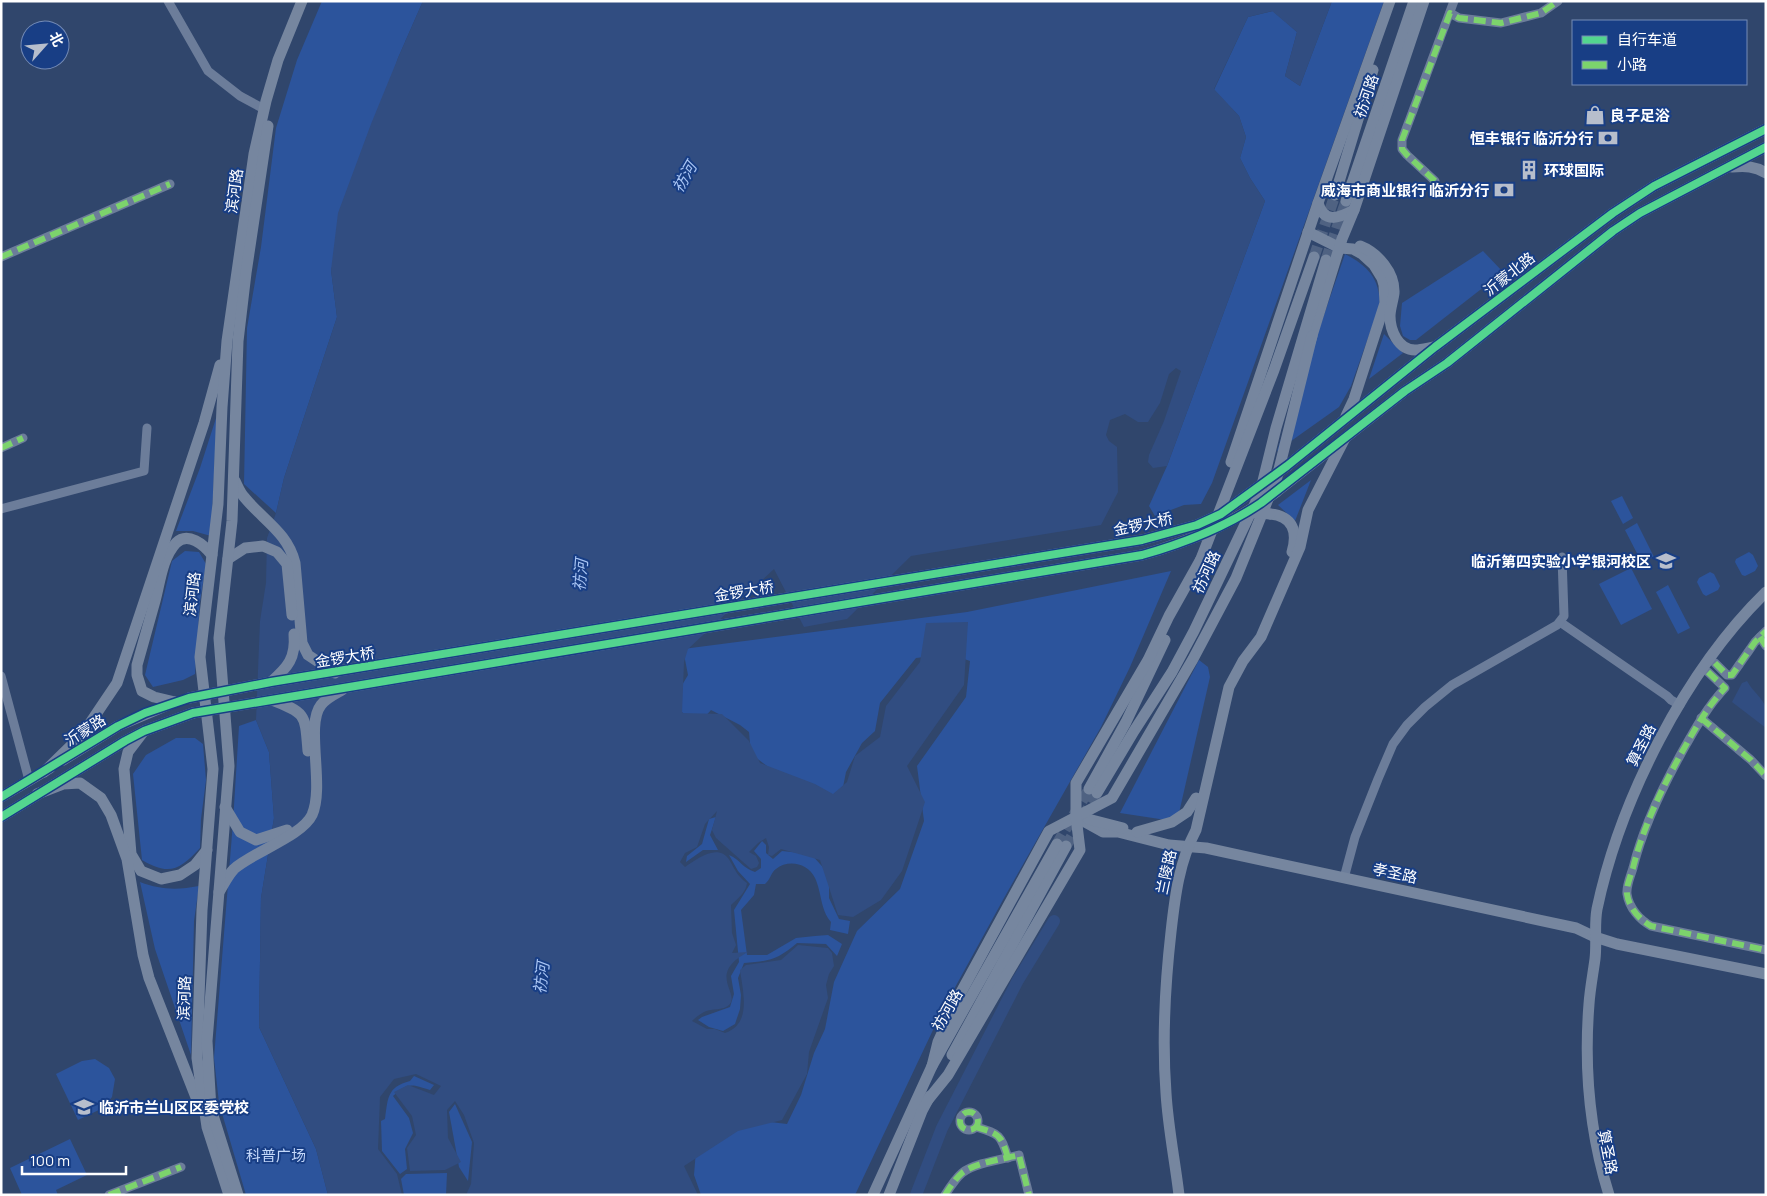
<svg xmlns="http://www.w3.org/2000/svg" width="1767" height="1196" viewBox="0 0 1767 1196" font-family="Manrope,'Noto Sans SC',sans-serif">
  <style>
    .green { fill: #2c549c }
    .water { fill: #314d81 }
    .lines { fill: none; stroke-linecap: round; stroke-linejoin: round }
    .river { stroke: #314d81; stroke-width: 12 }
    .major-tunnel { stroke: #4f6282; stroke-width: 11; stroke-dasharray: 11 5.5; stroke-linecap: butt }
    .minor { stroke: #6c7d9a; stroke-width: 9 }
    .major { stroke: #76869f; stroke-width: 11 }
    .major-bridge { stroke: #76869f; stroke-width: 11 }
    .quiet { stroke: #7cd36c; stroke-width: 6; stroke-dasharray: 12 6; stroke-linecap: butt }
    .cycleway-casing { stroke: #183e85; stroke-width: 11 }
    .cycleway { stroke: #53d58f; stroke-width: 8 }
    .labels { text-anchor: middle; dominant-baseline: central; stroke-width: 4; stroke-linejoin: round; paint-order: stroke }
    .street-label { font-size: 15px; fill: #fff; stroke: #183e85 }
    .poi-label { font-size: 15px; font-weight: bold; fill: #fff; stroke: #183e85; text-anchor: start }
    .park-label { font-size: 15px; fill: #c3d7f9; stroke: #183e85 }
    .water-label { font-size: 16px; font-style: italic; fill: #a9c5f4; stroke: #183e85 }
  </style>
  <rect width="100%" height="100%" fill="#30466c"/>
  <g class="green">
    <path d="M322,1h101l-25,57 -67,212 6,47 -53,161 -8,35 -32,-29 3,-156 14,-81 15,-119 21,-68z"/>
    <path d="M1332,1h52l-172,482 -11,21 -17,1 -29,11 -6,-10 18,-40 98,-265 -15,-23 -10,-20 6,-21 -7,-21 -25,-26 34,-73 25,-6 24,21 -12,44 15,10z"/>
    <path d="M1483,251l20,21 -87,68h-6l-7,-4 -3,-10 2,-23z"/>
    <path d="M1345,254c23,12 34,24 35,50l-29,82 -12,21 -62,44z"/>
    <path d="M1384,334l19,19 -34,26z"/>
    <path d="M217,415l-6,121 -18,-5h-17l24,-63z"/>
    <path d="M1311,480l-16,41 -17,-16z"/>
    <path d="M1622,496l11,22 -10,6 -12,-23z"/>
    <path d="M1637,523l17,34 -12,6 -17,-33z"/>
    <path d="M185,551l14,1 7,12 -6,38 -5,72 -12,6 -30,7 -8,-12 27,-114z"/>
    <path d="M1749,552l4,3 5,11 -3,5 -10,5 -3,-1 -7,-13 1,-3z"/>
    <path d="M1631,568l21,41 -31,16 -22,-41z"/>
    <path d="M1171,571l-41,96 -29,60 -97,171 -63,115 -86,182h-154l-7,-20 2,-25 57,-30 34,4 14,-29 13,-42 11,-24 9,-47 23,-51 43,-42 24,-68 -7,-55 49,-69 4,-36 -20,-7 -34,4 -36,45 -5,28 -13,12 -16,29 -4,20 -9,7 -42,-15 -40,-30 -2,-22 -9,-7 -29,-15 -8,9 -10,4 -15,-15v-16l10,-17 -5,-26 284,-37z"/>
    <path d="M1710,572l4,2 6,12 -2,4 -12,6 -3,-2 -6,-12 2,-4z"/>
    <path d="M1668,585l22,43 -12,6 -22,-42z"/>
    <path d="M1199,660l9,7 2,10 -31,136 -13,7 -46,-7z"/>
    <path d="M256,720l13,32 5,66 -13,80 -2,129 57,122 12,46h-82l-27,-92 -5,-45 19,-236 6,-96z"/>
    <path d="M176,738h19l8,6 3,36 -5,39 -1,29c-20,22 -31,28 -58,12l-9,-86 13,-19z"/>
    <path d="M716,817l-6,18 8,15h-15l-17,12 1,-6 15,-12 7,-25z"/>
    <path d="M762,841l4,4v8l7,6 9,-8 29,3 18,20v24l10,21 11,2 -2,13 -18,-4 1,-8c-11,-13 -9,-29 -16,-44 -7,-15 -27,-19 -39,-9 -5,3 -5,10 -11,15h-9l-2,11 -13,15 6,45h20l29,-17 19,-2 13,-1 14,9 -5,12 -11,-12 -29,-1c-20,17 -27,18 -53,20l-6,15 3,17 -1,14 -5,15 -12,7 -14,-4 -11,-7 4,-3 28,-10 4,-13 -3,-18 8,-14 -5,-52 16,-26 -12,-13 -9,-16c12,5 13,13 26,17l6,-4v-9l-7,-8z"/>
    <path d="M140,882c21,8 38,8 59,4l-5,35 -3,134 -36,-106z"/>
    <path d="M95,1059l14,9 6,11 -3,18 -9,11 -25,12 -22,-46 26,-13z"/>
    <path d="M414,1076l20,9 -4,5c-19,-6 -22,-8 -37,6l16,22 4,15 -8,16 2,20 -7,5 -18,-23 -1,-30 4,-2c3,-21 2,-32 25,-38z"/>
    <path d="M455,1104l17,38 -4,39 -9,-14 -10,-55z"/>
    <path d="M70,1139l17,36 -31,15 2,5h-36l-12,-27z"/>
    <path d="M447,1173l-1,22h-42l-3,-16 5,-5z"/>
  </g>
  <g class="water">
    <path d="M423,1h909l-32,85 -15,-10 12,-44 -25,-21 -24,6 -34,72 25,27 7,21 -6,21 10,20 15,23 -98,265 -14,2 -5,-6 1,-7 15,-34 17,-50 -5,-3 -7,6 -9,29 -12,19h-10l-13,-8 -15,6 -4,15 3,6 8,6 1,45 -17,33 -190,31 -64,63 -43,8 -30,-58 -86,80 -4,13 -2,51 40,1 27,27 11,22 55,21 18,10 14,-12 8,-26 25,-19 6,-31 34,-44 6,-39 42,-1 -4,63 -57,81 18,36 -23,69 -21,29 -28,17 -15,-2 -18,-55 -39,-11 -9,7 -4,-1 1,-8 -3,-9 -8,5 -9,9 7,4 3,7 -2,4 -6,2 -35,-31 -4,-8 5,-19 -12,13 -8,23 -12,6 -5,9 5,5c12,-8 34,-25 45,-6 5,9 8,16 17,22 -1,10 -10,16 -16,22l1,28 4,12 -4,8 16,-1c-41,22 -9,40 -18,52 -6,7 -18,4 -26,8 -4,2 -9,6 -12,9l15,8h8l10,4c27,-9 18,-41 15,-63l6,-5 35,-5 17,-15 30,3 4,5 2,13 -5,8 -3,11 2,13 -19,54 -2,22 -25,46 -44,11 -54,35 14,29h-232l5,-11 3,-41 -10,-28 -9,-14 -8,9 1,28 13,24 -16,8 -35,1 -3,-23 9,-13 -4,-19 -18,-24 14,-7 26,10 7,-9 -25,-12 -22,5 -14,18 -2,52 19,25 5,21h-74l-12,-46 -57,-122 2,-129 13,-80 -5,-66 -13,-32 4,-99 6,-38 1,-45 9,-25 8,-35 53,-161 -6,-47 7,-57 33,-89 27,-66z"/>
    <path d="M1747,681c5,10 16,17 19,27 1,6 0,14 0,20l-34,-26 10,-19z"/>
  </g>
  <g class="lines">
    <path class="river" d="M916,1195l26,-67 76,-148 36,-59"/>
    <g class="major-tunnel">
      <path d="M1314,257l21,-62"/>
      <path d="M1326,260l20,-59"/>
      <path d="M1057,844l32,-55"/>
      <path d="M1066,846l31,-53"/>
    </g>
    <g class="minor">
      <path d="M168,1l40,70 32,25 24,13"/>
      <path d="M1450,13l9,5 42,5 40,-10 17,-12"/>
      <path d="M1435,181l-28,-26 -5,-6v-9l52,-139"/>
      <path d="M1,257l169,-73"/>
      <path d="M1,448l22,-10"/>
      <path d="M1,509l143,-38 3,-43"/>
      <path d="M1560,622l107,74 4,4 9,5"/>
      <path d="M1760,637l6,9"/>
      <path d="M1715,663l12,12h5l23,-33 11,-11"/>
      <path d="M1708,672l17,16c-18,19 -30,41 -43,64 -20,36 -39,75 -49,116 -2,7 -7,18 -6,26 2,14 13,26 24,32l115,24"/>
      <path d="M1,676l28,104"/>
      <path d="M1701,718l50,42 15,16"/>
      <path d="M1344,878l11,-41 23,-58 15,-35 14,-19 18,-18 27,-22 105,-60 7,-9 -2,-59"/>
      <circle cx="969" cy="1121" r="9"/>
      <path d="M976,1127c23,7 25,7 32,31"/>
      <path d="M109,1195l72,-28"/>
      <path d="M945,1195c5,-8 10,-16 17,-22 12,-10 42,-14 57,-18l10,40"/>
    </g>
    <g class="major">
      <path d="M1732,167c14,-1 22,-1 34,6"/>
      <path d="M1335,195l38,-125"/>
      <path d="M1346,201l68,-200"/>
      <path d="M1318,203c6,21 21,15 36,7"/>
      <path d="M1308,232l32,16 13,1 9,5 12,11 8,13 2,7 1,18 -31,96 -8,17"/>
      <path d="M1360,246c18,7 35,27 34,47 -1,8 -4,16 -4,23 0,14 8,34 25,34 6,0 13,-2 19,-3"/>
      <path d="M1310,342l32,-103 12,-29 70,-209"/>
      <path d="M1231,462l87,-259 72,-202"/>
      <path d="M1287,466l148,-119 178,-134 41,-27 112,-57"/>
      <path d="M235,481c3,6 5,12 10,17 18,22 43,35 50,65l7,80 6,12 27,18"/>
      <path d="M1276,492l129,-101 42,-28 166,-132 27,-18 126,-66"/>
      <path d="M1270,514c23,2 28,18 22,38"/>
      <path d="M228,559l17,-11 18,-2 14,6 10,12 5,51"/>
      <path d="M1199,564l75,-194 40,-113"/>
      <path d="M271,682c17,-15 25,-24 23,-48"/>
      <path d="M272,700c35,13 33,15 36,51"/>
      <path d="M175,702l-21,-5 -12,-6 -5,-16v-10c6,-21 12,-42 18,-64 5,-18 7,-43 21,-58 12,-12 28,2 36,12"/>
      <path d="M144,731l-16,21 -4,17 7,85 10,17 20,8 19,-4 15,-10 12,-15"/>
      <path d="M63,760l55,-34 57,-24"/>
      <path d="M44,772l38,-37 35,-52 87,-260 16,-58"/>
      <path d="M1089,789l37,-67 39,-82"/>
      <path d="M1097,793l37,-62 38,-59 22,-41 66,-138 16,-65 50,-168"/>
      <path d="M37,794l26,-10 17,-1 21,15 10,17 16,44 16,96 6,23 52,132"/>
      <path d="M1,797l49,-29"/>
      <path d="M225,807l15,25 16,8 31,-10"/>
      <path d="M1,817l124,-76 19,-10 49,-18"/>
      <path d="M1076,817l27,15h15l51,13 37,3 370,80 19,9 22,7 149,30"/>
      <path d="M1088,819l35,9"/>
      <path d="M1137,832l35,-10 15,-10 9,-14"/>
      <path d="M219,892c5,-8 9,-17 15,-23 19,-17 68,-33 78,-54 13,-29 -7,-90 9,-110 5,-7 14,-11 21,-15"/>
      <path d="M952,1055l114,-209"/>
      <path d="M932,1066l6,-24 21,-46 90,-165 63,-33 81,-139 43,-81 41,-101 35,-141"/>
      <path d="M927,1101l21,-26 132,-225 -4,-33v-34l72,-123 21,-44 32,-57"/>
      <path d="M229,1195l-22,-68 -10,-69 5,-148 11,-141 -13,-112 18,-153 4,-97 5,-66 27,-187 12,-53 12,-41 24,-59"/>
      <path d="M238,1195l-27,-86 -4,-68 22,-275 -10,-128 13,-117 6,-180 8,-68 22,-147"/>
      <path d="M873,1195l59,-129 125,-222"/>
      <path d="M889,1195l33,-84 8,-15"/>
      <path d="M1179,1195c-4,-34 -11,-68 -13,-102 -4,-53 -1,-108 5,-161 4,-36 8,-70 25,-102l33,-143 14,-26 18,-24 39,-90 8,-37 36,-70"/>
      <path d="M1609,1195c-19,-61 -25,-128 -20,-191 1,-15 4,-30 6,-45 2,-17 -1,-33 2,-50 23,-109 88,-238 169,-317"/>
    </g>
    <g class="major-bridge">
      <path d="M1247,512l23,2"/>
      <path d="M189,698l82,-16 871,-142 55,-15 24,-11 66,-48"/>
      <path d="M193,713l949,-158c49,-14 93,-32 134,-63"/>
    </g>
    <g class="quiet">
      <path d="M1435,181l-28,-26 -5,-6v-9l48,-127 9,5 42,5 40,-10 17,-12"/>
      <path d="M1,257l169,-73"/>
      <path d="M1,448l22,-10"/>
      <path d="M1760,637l6,9"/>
      <path d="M1715,663l12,12h5l23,-33 11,-11"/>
      <path d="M1708,672l17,16c-18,19 -30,41 -43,64 -20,36 -39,75 -49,116 -2,7 -7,18 -6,26 2,14 13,26 24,32l115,24"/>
      <path d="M1701,718l50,42 15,16"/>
      <circle cx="969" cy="1121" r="9"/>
      <path d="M976,1127c23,7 25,7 32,31"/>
      <path d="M109,1195l72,-28"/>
      <path d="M945,1195c5,-8 10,-16 17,-22 12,-10 42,-14 57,-18l10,40"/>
    </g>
    <defs>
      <g id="cycleway">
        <path d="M1,797l117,-71 27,-13 44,-15 82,-16 871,-142 55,-15 24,-11 66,-48 148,-119 178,-134 41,-27 112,-57"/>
        <path d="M1,817l124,-76 19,-10 49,-18 949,-158c43,-12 82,-27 119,-52l144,-112 42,-28 166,-132 27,-18 126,-66"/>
      </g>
    </defs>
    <use href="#cycleway" class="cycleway-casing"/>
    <use href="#cycleway" class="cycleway"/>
  </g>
  <defs>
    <symbol id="shop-bare" viewBox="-9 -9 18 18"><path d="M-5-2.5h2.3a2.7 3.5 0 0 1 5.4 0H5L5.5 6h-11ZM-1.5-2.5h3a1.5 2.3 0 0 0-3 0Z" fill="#b7becc" stroke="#183e85" stroke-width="2.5" paint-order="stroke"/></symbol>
    <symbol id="bank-bare" viewBox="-9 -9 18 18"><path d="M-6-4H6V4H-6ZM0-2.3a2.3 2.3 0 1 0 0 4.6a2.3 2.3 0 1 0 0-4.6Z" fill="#b7becc" stroke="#183e85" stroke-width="2.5" paint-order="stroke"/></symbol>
    <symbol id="building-bare" viewBox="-9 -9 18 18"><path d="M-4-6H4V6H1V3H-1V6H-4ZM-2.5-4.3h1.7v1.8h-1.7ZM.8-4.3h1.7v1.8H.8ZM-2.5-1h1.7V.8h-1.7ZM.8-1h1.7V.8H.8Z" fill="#b7becc" stroke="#183e85" stroke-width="2.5" paint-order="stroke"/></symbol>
    <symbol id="school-bare" viewBox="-9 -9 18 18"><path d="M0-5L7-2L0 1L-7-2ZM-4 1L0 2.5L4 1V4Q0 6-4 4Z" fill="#b7becc" stroke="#183e85" stroke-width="2.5" paint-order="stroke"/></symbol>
  </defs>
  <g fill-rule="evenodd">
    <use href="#shop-bare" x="1581" y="101" width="28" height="28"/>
    <use href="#bank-bare" x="1594" y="124" width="28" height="28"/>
    <use href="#building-bare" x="1515" y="156" width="28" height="28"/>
    <use href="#bank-bare" x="1490" y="176" width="28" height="28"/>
    <use href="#school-bare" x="1652" y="547" width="28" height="28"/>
    <use href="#school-bare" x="70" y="1093" width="28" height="28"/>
  </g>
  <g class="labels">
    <g class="street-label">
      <text transform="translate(1366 96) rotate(-71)">祊河路</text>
      <text transform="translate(234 191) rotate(-82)">滨河路</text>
      <text transform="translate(1509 274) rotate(-38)">沂蒙北路</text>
      <text transform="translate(1143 524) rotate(-12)">金锣大桥</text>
      <text transform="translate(1206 572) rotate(-65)">祊河路</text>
      <text transform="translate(744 591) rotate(-9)">金锣大桥</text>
      <text transform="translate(192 594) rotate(-83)">滨河路</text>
      <text transform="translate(345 657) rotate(-9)">金锣大桥</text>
      <text transform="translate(85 730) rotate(-32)">沂蒙路</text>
      <text transform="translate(1641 745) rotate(-63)">算圣路</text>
      <text transform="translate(1166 872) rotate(-78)">兰陵路</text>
      <text transform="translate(1395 873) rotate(12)">孝圣路</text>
      <text transform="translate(184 998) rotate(-88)">滨河路</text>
      <text transform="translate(947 1010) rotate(-60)">祊河路</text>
      <text transform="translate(1608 1152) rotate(79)">算圣路</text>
    </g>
    <g class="poi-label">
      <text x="1610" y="115">良子足浴</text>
      <text x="1593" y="138" text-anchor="end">恒丰银行 临沂分行</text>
      <text x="1544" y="170">环球国际</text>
      <text x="1489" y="190" text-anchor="end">威海市商业银行 临沂分行</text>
      <text x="1651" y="561" text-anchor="end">临沂第四实验小学银河校区</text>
      <text x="99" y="1107">临沂市兰山区区委党校</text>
    </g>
    <g class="park-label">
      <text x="276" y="1155">科普广场</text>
    </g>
    <g class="water-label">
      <text transform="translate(684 177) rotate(-60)">祊河</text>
      <text transform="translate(580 575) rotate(-85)">祊河</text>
      <text transform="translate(541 978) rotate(-83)">祊河</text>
    </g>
  </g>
  <rect width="1767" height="1196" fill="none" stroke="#ffffff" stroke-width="5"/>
  <rect x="1572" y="20" width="175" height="65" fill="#183e85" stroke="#748bb6"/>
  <rect x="1582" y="36" width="25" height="8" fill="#53d58f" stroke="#748bb6"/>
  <text x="1617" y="45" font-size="15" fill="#ffffff">自行车道</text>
  <rect x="1582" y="61" width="25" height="8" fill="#7cd36c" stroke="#748bb6"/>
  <text x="1617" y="70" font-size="15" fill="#ffffff">小路</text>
  <g transform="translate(45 45) rotate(63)"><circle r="24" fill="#183e85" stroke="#748bb6"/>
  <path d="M0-4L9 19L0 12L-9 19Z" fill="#b7becc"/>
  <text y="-8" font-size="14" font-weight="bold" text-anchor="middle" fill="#ffffff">北</text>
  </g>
  <path d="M22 1166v8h104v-8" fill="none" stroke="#ffffff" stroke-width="2.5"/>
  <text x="30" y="1166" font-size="15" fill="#ffffff" stroke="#183e85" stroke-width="4" paint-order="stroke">100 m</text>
</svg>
